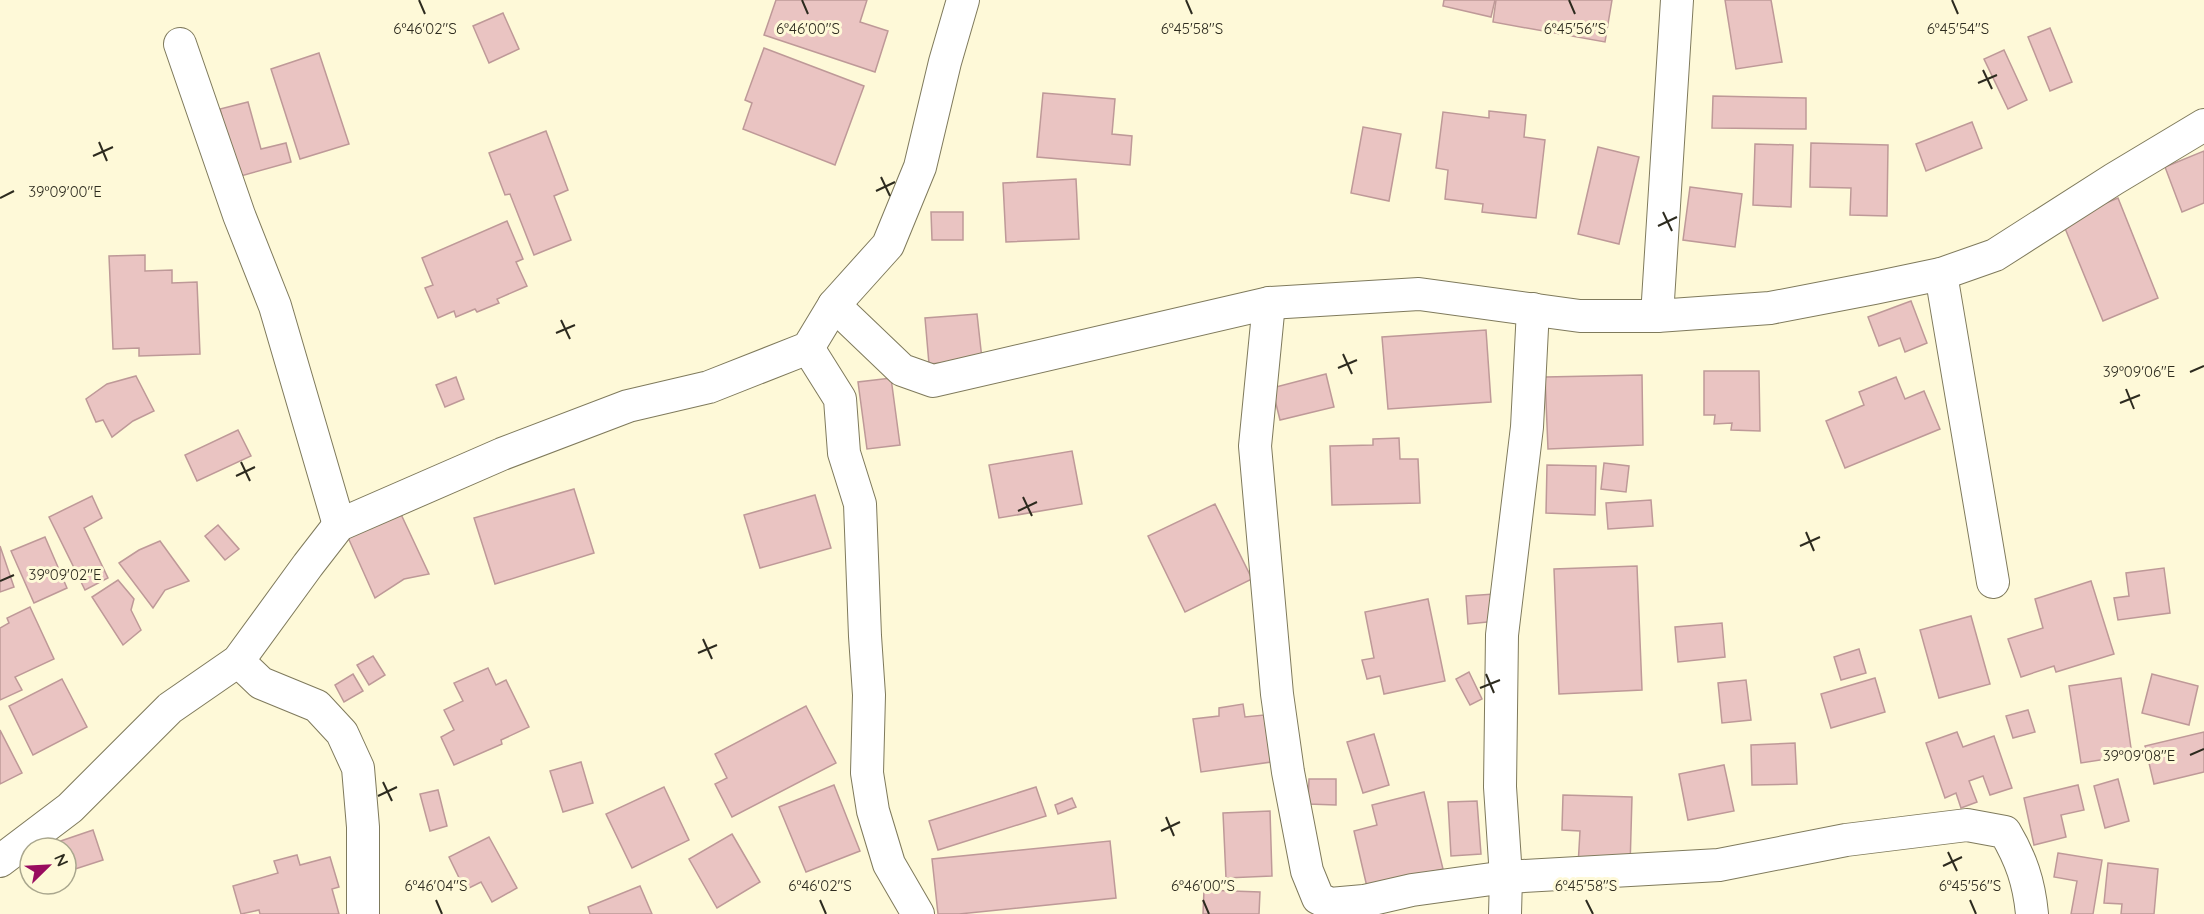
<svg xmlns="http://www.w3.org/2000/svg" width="2204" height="914" viewBox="0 0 2204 914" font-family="Quicksand,sans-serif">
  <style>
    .building { fill: #eac4c2; stroke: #be9998; stroke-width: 1.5 }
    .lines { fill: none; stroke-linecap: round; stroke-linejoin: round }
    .street-casing { stroke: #7f7a5c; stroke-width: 34 }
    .street { stroke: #fff; stroke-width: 32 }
    .ticks { fill: none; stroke: #2d2b1f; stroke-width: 2 }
    .ticks-label { font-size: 15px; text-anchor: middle; fill: #2d2b1f; stroke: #fef9d8; stroke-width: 6; stroke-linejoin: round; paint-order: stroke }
  </style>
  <rect width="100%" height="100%" fill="#fef9d8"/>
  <g class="building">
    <path d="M776,0h91l-7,22 28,9 -13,41 -111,-37z"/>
    <path d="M1444,0h51l-4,17 -48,-11z"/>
    <path d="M1496,0h116l-7,42 -112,-20z"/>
    <path d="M1725,0h46l11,62 -46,7z"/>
    <path d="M503,13l16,36 -30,14 -16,-37z"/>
    <path d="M2050,28l22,54 -22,9 -22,-54z"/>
    <path d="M764,48l100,38 -29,79 -92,-36 9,-26 -7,-3z"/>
    <path d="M2004,50l23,50 -19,9 -24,-50z"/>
    <path d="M319,53l30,91 -49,15 -29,-90z"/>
    <path d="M1043,93l72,6 -3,35 20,2 -2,29 -93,-8z"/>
    <path d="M1713,96l93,2v31l-94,-1z"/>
    <path d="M248,102l13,47 25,-6 5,19 -61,17 3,-21 -13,-49z"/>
    <path d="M1489,111l37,4 -2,22 21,3 -9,78 -54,-6 1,-8 -38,-5 3,-29 -12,-2 7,-56 46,6z"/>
    <path d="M1972,122l10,26 -56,23 -10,-27z"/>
    <path d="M1363,127l38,7 -12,67 -38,-8z"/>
    <path d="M546,131l22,59 -14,6 17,44 -37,15 -24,-61 -5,1 -16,-42z"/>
    <path d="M1811,143l77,2 -1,71 -37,-1 1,-27 -41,-1z"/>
    <path d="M1755,144l38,1 -2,62 -38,-2z"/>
    <path d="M1598,147l41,10 -20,87 -41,-10z"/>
    <path d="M2204,151v52l-22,9 -17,-45z"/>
    <path d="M1076,179l3,60 -73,3 -3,-59z"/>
    <path d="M1690,187l52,7 -7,53 -52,-7z"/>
    <path d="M2118,198l40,100 -55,23 -41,-100z"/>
    <path d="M931,212h32v28h-31z"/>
    <path d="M507,221l16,38 -7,3 11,24 -30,13 2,4 -22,9 -2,-3 -19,8 -2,-6 -16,7 -13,-30 8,-3 -11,-27z"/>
    <path d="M145,255v16l27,-1v13l25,-1 3,72 -61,2v-8l-26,1 -4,-93z"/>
    <path d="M1911,301l16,42 -22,9 -5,-14 -21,8 -11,-29z"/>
    <path d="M977,314l5,45 -53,5 -4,-46z"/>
    <path d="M1486,330l5,72 -103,7 -6,-72z"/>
    <path d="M1704,371h55l1,60 -29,-1 1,-7 -18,1 1,-9h-11z"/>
    <path d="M1326,374l8,33 -54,13 -8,-32z"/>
    <path d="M1642,375l1,70 -95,4 -3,-72z"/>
    <path d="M136,376l18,35 -21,10 -21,16 -9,-17 -7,2 -10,-23 21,-15z"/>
    <path d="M456,377l8,22 -19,8 -9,-22z"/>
    <path d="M1896,377l9,22 19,-8 16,38 -95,39 -19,-47 38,-16 -5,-13z"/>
    <path d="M891,378l9,67 -33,4 -9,-67z"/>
    <path d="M238,430l13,26 -54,25 -12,-26z"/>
    <path d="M1399,438l1,21h18l2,44 -88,2 -2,-59 43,-1v-6z"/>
    <path d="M1072,451l10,53 -83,14 -10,-53z"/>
    <path d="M1604,463l25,3 -3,26 -25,-3z"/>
    <path d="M1547,465l49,1 -1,49 -49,-2z"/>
    <path d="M574,489l20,64 -99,31 -21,-66z"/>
    <path d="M815,495l16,53 -71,20 -16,-53z"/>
    <path d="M92,496l10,22 -18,10 24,50 -23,12 -36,-73z"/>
    <path d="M1651,500l2,26 -45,3 -2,-26z"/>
    <path d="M1215,504l37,75 -67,33 -37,-76z"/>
    <path d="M399,510l30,64 -25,5 -29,19 -29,-65z"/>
    <path d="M218,525l21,24 -14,11 -20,-24z"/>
    <path d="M45,537l22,51 -33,15 -23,-52z"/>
    <path d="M160,541l29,40 -24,9 -12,18 -34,-45 20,-13z"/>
    <path d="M0,546l14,41 -14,5z"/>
    <path d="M1637,566l5,124 -83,4 -5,-125z"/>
    <path d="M2164,568l6,45 -52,7 -4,-22 15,-2 -3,-23z"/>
    <path d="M118,580l16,19 -3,11 10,20 -18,15 -31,-48z"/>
    <path d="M2091,581l23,73 -58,18 -2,-6 -33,11 -13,-38 35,-11 -8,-29z"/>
    <path d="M1494,594l3,27 -29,3 -2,-28z"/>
    <path d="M1428,599l17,82 -61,13 -4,-18 -13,3 -5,-19 12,-2 -9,-46z"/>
    <path d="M30,607l24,52 -39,18 7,13 -22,10v-72l9,-5 -2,-5z"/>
    <path d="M1971,616l19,68 -51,14 -19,-68z"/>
    <path d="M1722,623l3,34 -47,5 -3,-35z"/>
    <path d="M1859,649l7,24 -25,7 -7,-23z"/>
    <path d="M373,656l12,19 -16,10 -12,-20z"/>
    <path d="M488,668l8,17 10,-5 23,47 -28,13 1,4 -48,21 -13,-28 13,-7 -10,-20 19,-9 -9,-18z"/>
    <path d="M1469,672l13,27 -12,6 -14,-26z"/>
    <path d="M353,674l10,17 -19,11 -9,-17z"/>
    <path d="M2152,674l46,12 -9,39 -47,-12z"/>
    <path d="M1875,678l10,34 -54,16 -10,-34z"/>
    <path d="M2121,678l11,77 -51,8 -12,-77z"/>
    <path d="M62,679l25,48 -54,28 -24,-49z"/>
    <path d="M1746,680l5,40 -29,3 -4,-40z"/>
    <path d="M1243,704l2,13 19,-2 7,47 -70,10 -8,-53 26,-3v-8z"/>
    <path d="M806,706l30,57 -104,54 -17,-33 12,-6 -12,-24z"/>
    <path d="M2028,710l7,22 -22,6 -7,-22z"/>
    <path d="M0,730l22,43 -22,11z"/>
    <path d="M1957,732l6,15 31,-11 18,52 -22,7 -7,-19 -14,5 8,21 -16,6 -5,-15 -11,5 -19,-55z"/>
    <path d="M2204,732v40l-50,12 -9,-38z"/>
    <path d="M1374,734l15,51 -26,8 -16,-51z"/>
    <path d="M1795,743l2,41 -45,1 -1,-40z"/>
    <path d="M581,762l12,41 -30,9 -13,-41z"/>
    <path d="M1724,765l10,46 -46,9 -9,-46z"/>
    <path d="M1309,779h27v26l-28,-1z"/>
    <path d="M2118,779l11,42 -24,7 -11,-42z"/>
    <path d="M834,785l26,66 -54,21 -27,-65z"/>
    <path d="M2078,785l6,25 -23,5 5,22 -32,8 -10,-47z"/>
    <path d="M664,787l25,53 -57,28 -26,-54z"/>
    <path d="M1036,787l10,29 -108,34 -9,-29z"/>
    <path d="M438,790l9,36 -17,5 -10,-37z"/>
    <path d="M1424,792l19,77 -76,18 -13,-56 23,-6 -5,-20z"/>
    <path d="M1563,795l69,2 -2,70 -52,-1 2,-35 -18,-1z"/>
    <path d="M1072,798l4,9 -18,7 -3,-9z"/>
    <path d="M1477,801l4,53 -30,2 -3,-54z"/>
    <path d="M1270,811l2,65 -46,2 -3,-65z"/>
    <path d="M93,830l10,30 -37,12v-24h-19l-1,-2z"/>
    <path d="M732,834l28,48 -43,26 -28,-49z"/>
    <path d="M489,837l28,51 -25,14 -11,-20 -16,8 -16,-33z"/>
    <path d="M1110,841l6,57 -157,16h-21l-6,-55z"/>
    <path d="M2058,853l44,7 -9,54h-22l6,-33 -23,-4z"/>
    <path d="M297,855l3,10 30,-8 9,30 -7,2 7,25h-79l-1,-4 -18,4 -8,-28 45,-13 -4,-12z"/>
    <path d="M2108,863l50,6 -4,45h-33l1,-10 -18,-1z"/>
    <path d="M640,886l12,28h-62l-2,-7z"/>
    <path d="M1204,890l56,2 -1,22h-56z"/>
  </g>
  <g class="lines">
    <defs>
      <g id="street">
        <path d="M180,44l59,171 36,91 64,219"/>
        <path d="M1941,274l52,308"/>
        <path d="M1269,303l-14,143 22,248 11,78 19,99 11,27 12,6 34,-3 48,-11 94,-13 213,-12 127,-25 121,-15 38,7c16,27 24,50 27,82"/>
        <path d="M834,305l68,65 31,11 336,-78 150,-9 161,22h77l113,-8 104,-20 67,-14 54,-19 119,-76 90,-54"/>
        <path d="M1657,316l20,-316"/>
        <path d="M808,348l32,51 4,54 16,51 5,132 4,59 -2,78 6,38 16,53 29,50"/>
        <path d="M238,661l23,22 56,23 25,27 16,35 5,59v87"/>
        <path d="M0,861l70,-53 100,-100 68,-47 70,-96 31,-40 163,-71 126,-48 81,-19 99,-39 26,-43 54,-60 32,-78 25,-105 18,-62"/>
        <path d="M1505,914l1,-37 -6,-90 2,-152 25,-208 6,-118"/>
      </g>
    </defs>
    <use href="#street" class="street-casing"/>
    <use href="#street" class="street"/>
  </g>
  <path class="ticks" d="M419,0l6,14M802,0l6,14M1186,0l6,14M1569,0l6,14M1952,0l6,14M1983,70l9,19M1978,83l19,-8M99,142l8,19M93,156l20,-9M881,177l9,19M876,191l19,-9M0,198l14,-7M1663,212l9,19M1658,226l19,-9M561,320l9,19M556,333l19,-8M1343,354l9,20M1338,368l19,-8M2190,372l14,-6M2126,389l8,20M2120,403l20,-8M241,462l9,19M236,476l19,-9M1023,497l9,19M1018,511l19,-9M1806,532l8,19M1800,546l20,-9M0,581l14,-6M703,639l9,20M698,653l19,-8M1486,674l8,19M1480,688l20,-8M2190,755l14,-6M383,782l9,19M378,796l19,-9M1166,817l8,19M1161,831l19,-9M1948,852l9,19M1943,866l19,-9M436,900l6,14M820,900l6,14M1203,900l6,14M1586,900l7,14M1970,900l6,14"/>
  <g class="ticks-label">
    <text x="425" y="34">6°46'02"S</text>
    <text x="1958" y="34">6°45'54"S</text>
    <text x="808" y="34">6°46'00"S</text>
    <text x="1192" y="34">6°45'58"S</text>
    <text x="1575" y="34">6°45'56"S</text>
    <text x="65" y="197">39°09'00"E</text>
    <text x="2139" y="377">39°09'06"E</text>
    <text x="65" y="580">39°09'02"E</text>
    <text x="2139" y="761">39°09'08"E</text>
    <text x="436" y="891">6°46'04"S</text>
    <text x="820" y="891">6°46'02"S</text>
    <text x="1203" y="891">6°46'00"S</text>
    <text x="1586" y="891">6°45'58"S</text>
    <text x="1970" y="891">6°45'56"S</text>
  </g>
  <g transform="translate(48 866) rotate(66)"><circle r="28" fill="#fef9d8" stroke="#aaa78e" stroke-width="1.5"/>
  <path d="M0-4.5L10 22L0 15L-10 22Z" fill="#990c5f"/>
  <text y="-9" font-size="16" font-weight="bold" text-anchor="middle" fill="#2d2b1f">N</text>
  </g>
</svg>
